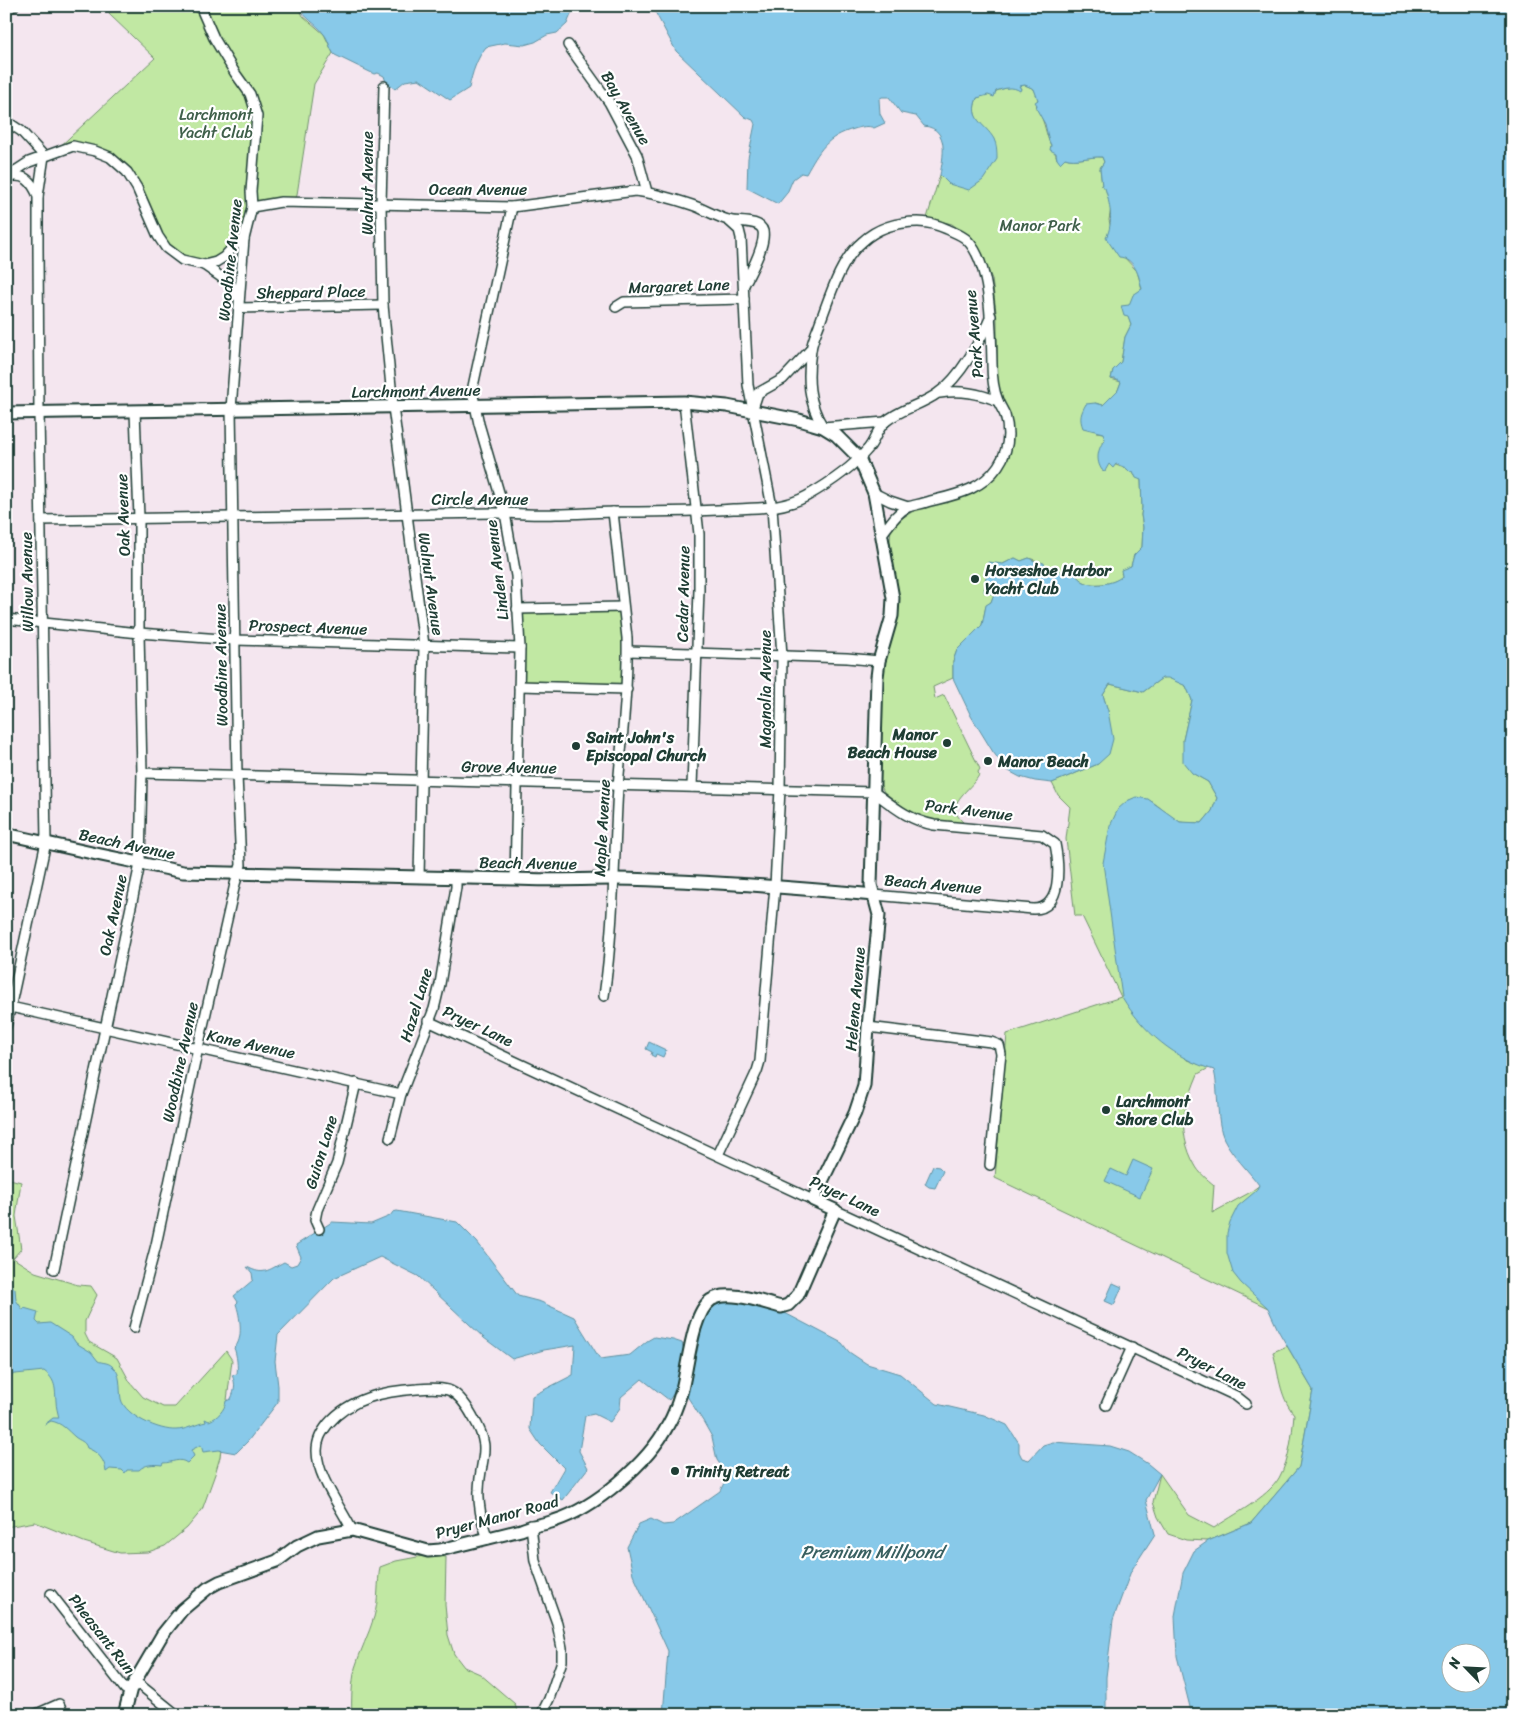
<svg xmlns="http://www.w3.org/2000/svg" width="1519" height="1721" viewBox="0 0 1519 1721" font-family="Sriracha,sans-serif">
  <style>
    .green { fill: #c1e8a3; stroke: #70926c }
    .water { fill: #88c9e9; stroke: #5e91a1; fill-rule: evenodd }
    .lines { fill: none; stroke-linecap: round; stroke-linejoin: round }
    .street-casing { stroke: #1f3d34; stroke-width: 12 }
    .secondary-casing { stroke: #1f3d34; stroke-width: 15 }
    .street { stroke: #fff; stroke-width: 9 }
    .secondary { stroke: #fff; stroke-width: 11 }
    .poi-dot { fill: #1f3d34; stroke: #fff; stroke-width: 2 }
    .labels { text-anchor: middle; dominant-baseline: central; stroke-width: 4.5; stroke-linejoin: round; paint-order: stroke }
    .street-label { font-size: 16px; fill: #1f3d34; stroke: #fff }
    .park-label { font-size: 16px; fill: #3f5f4a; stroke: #fff }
    .poi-label { font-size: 16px; font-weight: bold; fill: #1f3d34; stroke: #fff; text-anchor: start }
    .water-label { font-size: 18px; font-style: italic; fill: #396061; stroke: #fff }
  </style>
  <rect width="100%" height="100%" fill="#f4e6ef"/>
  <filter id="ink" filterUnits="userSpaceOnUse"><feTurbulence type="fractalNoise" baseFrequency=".02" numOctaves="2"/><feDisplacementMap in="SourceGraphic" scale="10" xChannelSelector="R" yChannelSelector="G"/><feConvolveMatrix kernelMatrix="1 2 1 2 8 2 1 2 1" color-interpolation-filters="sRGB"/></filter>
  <g filter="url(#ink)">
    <g class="green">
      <path d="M107,6h191l5,10 21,18 9,19 -19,31 -18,117 -45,5 -8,32 -19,18 -19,8 -23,-5 -15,-11 -27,-57 -28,-34 -38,-12 -19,6 100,-93 -45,-43z"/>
      <path d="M1020,85h5l9,4 4,9 -2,10c8,10 9,22 13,33 2,7 7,11 8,18l4,3 4,-4c11,4 25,-2 37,-1l2,5 -4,6 2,18 3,1 6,21 -2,12 2,9 13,28 13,14 5,18c-13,9 -17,22 -11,36l-6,12 -4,25 -8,8 -2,9 10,3 -3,8 -15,15 -8,-2 1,29 7,1 2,6 -3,3 8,21 23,8 1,4 7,5 1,28 -1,7 2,12 -1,20 -8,8 -3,11 -10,7 2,3c-8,8 -33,12 -42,4 -4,-3 -5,-6 -9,-8l-9,1 -10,-4 -7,2 -3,-8 -14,-5 -8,3 -6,-3 -12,6 -19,28 10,2 -3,8 -5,4 -4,19 -25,25 -4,11v17l-20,9 2,12 9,-4 36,74 -2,3 1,3c-6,12 -28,25 -23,38 2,4 5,7 8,10l-34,-2 -15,-5 -31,-24 -6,-12 5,-113 11,-36 3,-34 -7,-56 1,-13 8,-8 16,-10 44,-12 16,-7 36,-43 1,-10 -2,-19 -13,-38v-61l-5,-41 -8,-18 -23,-30 -9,-7 -25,-6 13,-43 9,9 37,-54c-10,-11 -15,-17 -9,-32l25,-9 10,-2 9,2 -2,-3z"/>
      <path d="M621,609l4,32 -1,46 -103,-3 -1,-72z"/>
      <path d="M1168,677l18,9 6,14 -9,40 9,33 16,9 9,16 -5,13 -10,12c-7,-1 -18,1 -24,-2 -19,-10 -26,-30 -51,-20l60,259 22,8 -11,6c-5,12 -10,25 -13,37 -4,17 1,39 10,54 4,8 12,14 19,20l-2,28 37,-20 11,-8 8,123 -273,-130 12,-144 114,-37 -39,-81h-7l-9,-77 4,-32 -12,-12 -6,-12 46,-19 10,-53 -5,-16 7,-11 33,8 19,-14z"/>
      <path d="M6,1178l15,4 -5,34 5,33 -8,9 22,14 43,13 13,1 6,9 -12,26v13l4,8 28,16 13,24 13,15 20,10h12l51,-56 6,9 -12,97 -5,17 -13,36 -15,18 -22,18 -17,6 -28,1 -36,-11 -49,-20 -29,5z"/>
      <path d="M1287,1346l26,44 -14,77 -48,56 -43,18 -22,-1 -18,-6 -10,-17 -5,-15 7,-28 29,41 25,13c19,-13 53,-30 65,-50 11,-20 13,-42 15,-64 -15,-18 -15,-41 -21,-62z"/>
      <path d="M428,1555l18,2 -1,48 3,30 6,19 10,13 16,7 35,30 3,11h-166c-1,-16 0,-32 3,-47 5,-17 14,-34 19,-51 5,-17 3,-33 6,-50l16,-6z"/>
    </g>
    <g class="water">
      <path d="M298,6h273l2,4 -6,14 -10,9 -10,2 -12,7 -11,3 -19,-2 -19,4c-9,11 -14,26 -17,41l-19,12 -31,-21 -14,2 -10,8 -9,-7 -2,-6 -6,-3 -4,1 -39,-19c-6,-6 -6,-16 -12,-22 -8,-11 -17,-13 -25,-27z"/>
      <path d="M652,6h861v1709h-321l-15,-59 -2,-40 8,-43 11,-22 14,-10 43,-18 48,-56 14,-77 -34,-58 -11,-24 -27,-25 -8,-10 -6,-20v-20l3,-11 8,-16 18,-15 3,-6c-11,-15 -27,-30 -35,-46 -8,-17 -5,-49 -10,-69 -39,-11 -71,-38 -92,-73l-19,-134 7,-37 8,-17 9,-8 9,-4 12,2 32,23 22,1 10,-12 5,-13 -9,-16 -16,-9 -9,-11v-22l9,-40 -6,-14 -18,-8h-6l-19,14 -33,-8 -7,11 5,16 5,28 -4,15 -11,10 -46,19 -17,-2 -15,-4 -13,-7 -14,-18 -22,-36 -18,-38v-17l4,-11 25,-25 4,-20 5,-3 3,-8 -10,-2 4,-30 15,2 12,-6 6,3 8,-3 7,4 8,1 2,8 4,-4 13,6 5,-2c7,2 8,5 13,9 9,8 34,4 41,-4l-1,-6 10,-4 3,-11 8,-8 1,-20 -2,-12 1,-7 -1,-28 -5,-2 -3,-7 -3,1 -4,-4 -10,-4 -3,4 -4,-4 -4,7 -3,-1c-7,-10 -4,-22 3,-31l-2,-6 -20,-5c-4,-10 -2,-15 3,-24l9,-1 8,2 15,-15 3,-8 -6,-3h-4l2,-9 8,-8 4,-25 6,-12 -3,-8 -4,-1 -3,-10 8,-1 4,-10 9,-6c-3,-13 -7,-31 -23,-32l-13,-19c8,-16 4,-34 -1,-50l-3,-2 -2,-18 4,-6 -2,-5c-11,-1 -27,5 -37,1l-5,5 -3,-4 -1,-6 -6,-3 1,-5 -2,-4 -4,-17 -9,-16 1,-3 -2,-3 3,-2 -4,-11 -9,-4 -6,1 2,3 -1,2c-7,-5 -16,-3 -24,0l-2,6 -6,-2 -11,3c-9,22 8,25 17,41 3,6 3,14 3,20l-14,21 -14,10 -20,-6 -9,-9c3,-18 10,-46 -16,-49l-8,-10 -15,-3 -12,-16h-7l-3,2 1,15 5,9 -11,5c-6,-3 -13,-1 -20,1 -27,7 -35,22 -48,45l-5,-1 -8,6 -6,14 -9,11 -31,-16 1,-30 7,-34 -2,-4 -8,-3 -69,-66zM1452,1654h30v30h-30z"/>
      <path d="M649,1042l17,8 -3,7 -7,-3 -1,3 -4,-2 1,-3 -6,-3z"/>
      <path d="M1133,1160l20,9 -13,28 -35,-16 6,-12 15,7z"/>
      <path d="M933,1166l6,1 4,4 -8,17 -6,-1 -4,-3z"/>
      <path d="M397,1211l60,11 20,20 41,54 23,6 33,15 26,42 30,-4 17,-14 7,-4 19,3 9,3 2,8 12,5 9,-42 20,-16 56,13 61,32 7,9 18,12 33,10 37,30 47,11 23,10 12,18v9l3,6 7,2 14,-15 10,-3 57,4 19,6 19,12 12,10 -14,26 9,34 -24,37 -18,49 -7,57v38h-443l5,-64 -35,-77 -6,-27 12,-23 12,-5 12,6 10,-1 47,-33 4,-8 3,-9 -10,-14 -5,-23 -9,-16 -18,-28 -9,-3 -7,10 -27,-21 -21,18 -1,11 -10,14 -16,-8 -9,2 -6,35 9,17 -25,32 -13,-8 14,-24 -24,-24 -10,-15 2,-33 41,-21 2,-30 -31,5 -32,9 -28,-21 -66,-62 -38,-19 -46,21 -56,57 -3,26 3,25v16l-30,39 -12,12 -17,-3 -16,2 -2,-7 -10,5 3,6 -7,7c-8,-6 -15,0 -24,0l-1,2c-8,-1 -17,-1 -23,5h-12l-2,3 -3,-3 -12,-1 -4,3c-1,-12 -8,-20 -19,-24 -2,-7 -7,-7 -12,-11 -8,-7 -13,-14 -24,-16l-7,4 9,-7h6c-1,-5 -3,-11 -3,-17 -1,-13 0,-21 -12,-30l-38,4v-96l9,10 1,11 7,10 1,-2 14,4 -2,9 3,3 11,-1 22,14 4,6 15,9 7,9c4,2 10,1 14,5 10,7 7,22 9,33 4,17 39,32 55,31 10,0 20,-6 30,-8l-1,-3 4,2c8,-3 16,-11 17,-20l5,-2c4,-9 5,-15 1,-24l5,-1c1,-7 0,-19 -3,-26 10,-8 6,-33 2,-44l2,-2 -4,-6 19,-16 -1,-7 -5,-6c17,9 21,3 37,-5l7,4 6,-2 4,-7 -5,-12 36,-23 39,2 19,-8 3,-4z"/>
      <path d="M1113,1283l9,4 -8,18 -9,-4z"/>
    </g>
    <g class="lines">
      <defs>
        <g id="street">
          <path d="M6,8l8,-2"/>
          <path d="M568,45l41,57 28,53 10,37"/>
          <path d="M384,86l-3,118 2,101 10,102 31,238 -5,232"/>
          <path d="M6,121l15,10 23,25 -6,40v51l1,166 7,429 -40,185"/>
          <path d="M6,177l23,-15 44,-16 22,5 15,6 17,15 10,16 21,48 8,12 16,12 22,5 12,-3 8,-5 11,-12 9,-6"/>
          <path d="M9,177c16,-4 23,5 29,19"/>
          <path d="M252,207l29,-5 231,5 123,-16c19,2 39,8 57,14 12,4 23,11 36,15 9,3 32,-1 35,11 3,14 -13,42 -19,54"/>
          <path d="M512,207l-40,184 7,33 26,89 11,63 4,72 -5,231"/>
          <path d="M204,265l27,19 8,15"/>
          <path d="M616,307l8,-5 120,-3"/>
          <path d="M239,308l144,-3"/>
          <path d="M940,393c21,-3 38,0 58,8"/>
          <path d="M684,402l15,132v56l-7,197"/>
          <path d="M753,408l5,-15 25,-14 28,-30"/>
          <path d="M874,493l16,8 18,6"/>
          <path d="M41,520l454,-7c20,0 41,2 61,1 21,0 43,-2 64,-2 38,0 76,0 113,-3 25,-1 51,0 74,-13 21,-12 44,-27 60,-46 8,-8 9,-20 18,-28 15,-13 37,-17 53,-29 22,-15 43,-53 53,-77"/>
          <path d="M882,534c7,-9 15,-22 26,-27 6,-2 13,-3 19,-5 27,-7 54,-11 71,-36 11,-16 12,-34 7,-51 -2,-5 -5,-9 -7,-14 -4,-10 -6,-26 -6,-37 -1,-34 0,-99 -25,-124 -5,-5 -14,-8 -20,-11 -9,-4 -19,-7 -29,-7 -20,0 -41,6 -56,20 -22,18 -33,57 -43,83 -3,8 -7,17 -8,25 -4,28 -3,53 12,77l62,-5"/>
          <path d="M517,609l106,-2"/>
          <path d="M6,619l133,14 96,7 285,8"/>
          <path d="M628,651l219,7 32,3"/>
          <path d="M519,686l108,3"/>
          <path d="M142,773l732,19c20,15 35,28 60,33l108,10 13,9c4,20 8,66 -22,65l-159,-14"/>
          <path d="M604,996c10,-69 10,-140 14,-209 4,-50 10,-99 9,-149l-14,-126"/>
          <path d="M6,1006l395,88"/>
          <path d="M428,1021l385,179"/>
          <path d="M868,1027l123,15 8,3 2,9 -1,9 -10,102"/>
          <path d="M390,1138l11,-44 33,-85 6,-25 16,-97v-9"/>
          <path d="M718,1155l39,-84 3,-10 15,-175 5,-97 2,-133 -10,-149 -24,-122 -7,-147 -2,-8 -11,-10"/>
          <path d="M835,1210l401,186 10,8"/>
          <path d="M319,1229l-4,-9 2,-10 20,-47 19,-80"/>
          <path d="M54,1269l86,-405 2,-91 -3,-140v-115l-4,-107"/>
          <path d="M134,1328l22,-83 42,-197 37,-164 6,-19 -4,-89 -6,-367 13,-170 8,-32 -1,-16 6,-75 -7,-22 -15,-21 -21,-35 -14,-32"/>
          <path d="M1106,1405l26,-58"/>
          <path d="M531,1525l4,36 22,62 5,25v13l-13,38 -8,16"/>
          <path d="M352,1530c-11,-23 -35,-53 -35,-79 0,-11 4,-18 11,-27 22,-26 57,-33 89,-35 10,-1 21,-2 31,1 10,3 20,18 25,27 20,33 7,40 6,73 -1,17 3,33 9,49"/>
          <path d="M51,1594l74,95 15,-4 37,30"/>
          <path d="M34,1715l25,-11 5,11"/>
        </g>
        <g id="secondary">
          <path d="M6,413l678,-11 43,4 72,14 24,7 13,8 23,23 15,35 19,105 -1,18 -13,45 -2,16 -6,208 8,30 -11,112 -4,59 -9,27 -42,87 22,10 -37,85 -10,10 -7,2c-19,-5 -53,-18 -70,-7 -20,14 -23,70 -30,93 -3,10 -7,22 -13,32 -20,38 -73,83 -114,96 -11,4 -22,4 -33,9l-81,20 -12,1 -76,-21 -34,6 -21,10 -20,15 -58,21 -11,6 -26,22 -20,25 -31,53 -7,27"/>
          <path d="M6,834l95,21 82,17 332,7c33,2 66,0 99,0 87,1 173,8 260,16"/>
        </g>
      </defs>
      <use href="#street" class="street-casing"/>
      <use href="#secondary" class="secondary-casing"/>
      <use href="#street" class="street"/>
      <use href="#secondary" class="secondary"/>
    </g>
  </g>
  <g class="poi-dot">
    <circle cx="975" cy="579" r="5"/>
    <circle cx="947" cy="743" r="5"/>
    <circle cx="576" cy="746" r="5"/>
    <circle cx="988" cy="761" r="5"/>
    <circle cx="1106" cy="1110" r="5"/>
    <circle cx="675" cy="1471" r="5"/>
  </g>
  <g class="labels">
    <g class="street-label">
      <text transform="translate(626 108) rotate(60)">Bay Avenue</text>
      <text transform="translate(367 183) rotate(-90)">Walnut Avenue</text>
      <text x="478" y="189">Ocean Avenue</text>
      <text transform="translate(230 260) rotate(-84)">Woodbine Avenue</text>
      <text transform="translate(679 286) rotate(-2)">Margaret Lane</text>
      <text transform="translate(311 292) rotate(-1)">Sheppard Place</text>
      <text transform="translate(974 334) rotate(-95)">Park Avenue</text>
      <text transform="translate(416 391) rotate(-1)">Larchmont Avenue</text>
      <text x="480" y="499">Circle Avenue</text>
      <text transform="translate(123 515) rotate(-92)">Oak Avenue</text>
      <text transform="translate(497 570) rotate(-97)">Linden Avenue</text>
      <text transform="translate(27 582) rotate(-91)">Willow Avenue</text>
      <text transform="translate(431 584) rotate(82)">Walnut Avenue</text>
      <text transform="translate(683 594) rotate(-89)">Cedar Avenue</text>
      <text transform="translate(308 627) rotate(2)">Prospect Avenue</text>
      <text transform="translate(221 665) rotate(-91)">Woodbine Avenue</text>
      <text transform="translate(765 689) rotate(-90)">Magnolia Avenue</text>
      <text transform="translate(509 767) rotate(1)">Grove Avenue</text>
      <text transform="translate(969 810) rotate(7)">Park Avenue</text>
      <text transform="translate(602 828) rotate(-87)">Maple Avenue</text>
      <text transform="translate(127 844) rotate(12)">Beach Avenue</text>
      <text transform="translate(528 863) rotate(1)">Beach Avenue</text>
      <text transform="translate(933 884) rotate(5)">Beach Avenue</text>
      <text transform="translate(113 915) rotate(-78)">Oak Avenue</text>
      <text transform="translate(855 999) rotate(-85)">Helena Avenue</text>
      <text transform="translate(416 1005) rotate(-73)">Hazel Lane</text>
      <text transform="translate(478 1026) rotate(25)">Pryer Lane</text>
      <text transform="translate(251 1044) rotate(12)">Kane Avenue</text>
      <text transform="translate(180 1062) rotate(-78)">Woodbine Avenue</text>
      <text transform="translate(321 1152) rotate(-73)">Guion Lane</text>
      <text transform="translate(845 1196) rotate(25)">Pryer Lane</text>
      <text transform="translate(1212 1368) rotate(27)">Pryer Lane</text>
      <text transform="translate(497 1517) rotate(-15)">Pryer Manor Road</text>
      <text transform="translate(102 1634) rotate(52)">Pheasant Run</text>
    </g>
    <g class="park-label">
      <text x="216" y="114">Larchmont<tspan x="216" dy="18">Yacht Club</tspan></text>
      <text x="1040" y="225">Manor Park</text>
    </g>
    <g class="poi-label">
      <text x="985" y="570">Horseshoe Harbor<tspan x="985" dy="18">Yacht Club</tspan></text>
      <text x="937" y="734" text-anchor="end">Manor<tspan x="937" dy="18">Beach House</tspan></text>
      <text x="586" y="737">Saint John's<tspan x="586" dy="18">Episcopal Church</tspan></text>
      <text x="998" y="761">Manor Beach</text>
      <text x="1116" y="1101">Larchmont<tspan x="1116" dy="18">Shore Club</tspan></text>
      <text x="685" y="1471">Trinity Retreat</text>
    </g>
    <g class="water-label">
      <text x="872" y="1552">Premium Millpond</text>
    </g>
  </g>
  <rect width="1519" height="1721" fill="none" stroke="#fff" stroke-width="25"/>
  <rect x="12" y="12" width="1494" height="1696" fill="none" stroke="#1f3d34" stroke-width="2" filter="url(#ink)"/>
  <g transform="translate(1466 1668) rotate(294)"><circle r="24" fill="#ffffff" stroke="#a5b1ae"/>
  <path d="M0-4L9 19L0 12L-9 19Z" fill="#1f3d34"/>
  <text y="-8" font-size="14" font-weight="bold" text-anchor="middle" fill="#1f3d34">N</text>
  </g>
</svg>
